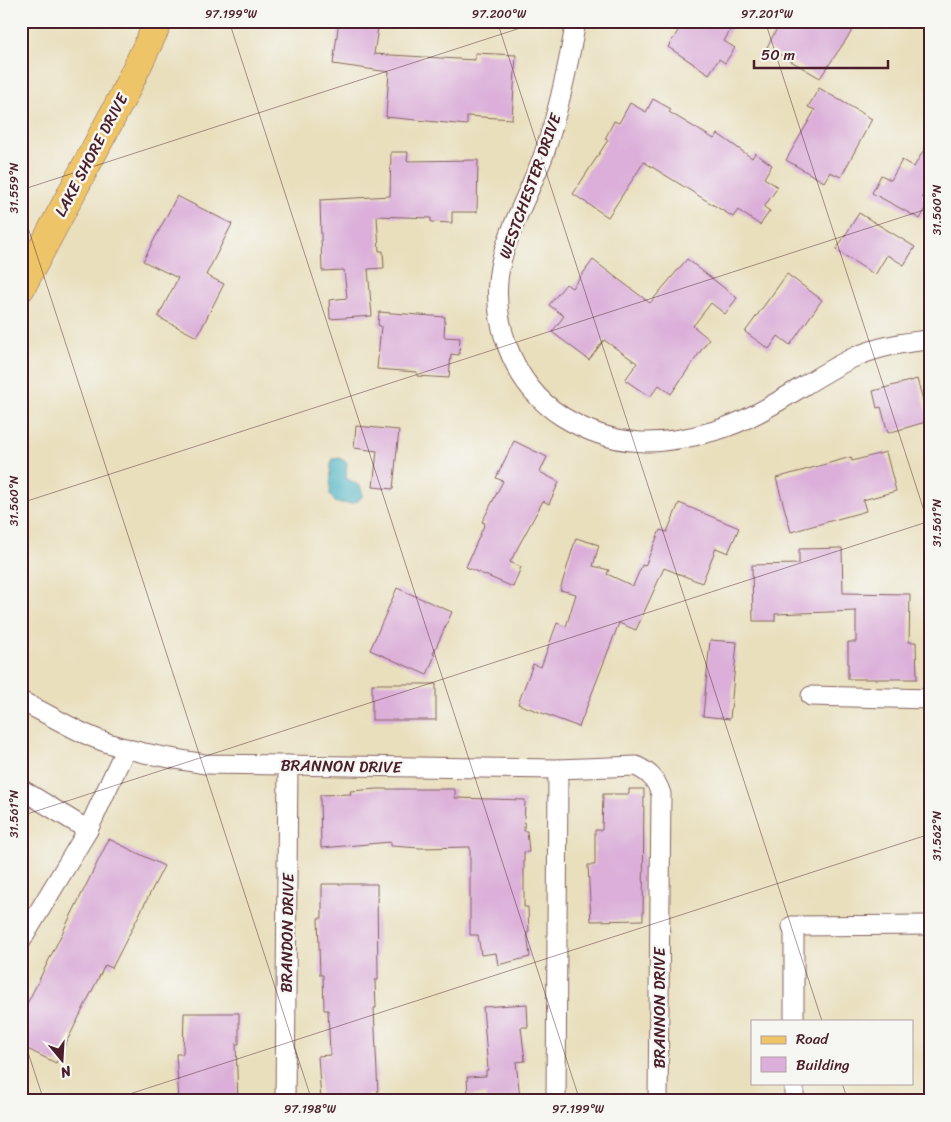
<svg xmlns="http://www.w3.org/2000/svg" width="951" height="1122" viewBox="0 0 951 1122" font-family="Sriracha,sans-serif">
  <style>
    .water { fill: #44b1c1; stroke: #476876 }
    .building { fill: #dbafd9 }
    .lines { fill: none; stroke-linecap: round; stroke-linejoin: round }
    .street-casing { stroke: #82625e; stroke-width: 21 }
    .primary-casing { stroke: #82625e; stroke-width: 29 }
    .street { stroke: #fff; stroke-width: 19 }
    .primary { stroke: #eec469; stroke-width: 28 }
    .ticks { fill: none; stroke: #4a1f2b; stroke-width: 1; stroke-opacity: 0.45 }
    .labels { text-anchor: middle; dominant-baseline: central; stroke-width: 5; stroke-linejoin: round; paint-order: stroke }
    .street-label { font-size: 16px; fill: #4a1f2b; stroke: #f6f6f2 }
    .neatline { fill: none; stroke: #4a1f2b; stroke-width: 2 }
    .ticks-label { font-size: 12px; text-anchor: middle; fill: #4a1f2b }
  </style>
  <rect width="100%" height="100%" fill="#f6f6f2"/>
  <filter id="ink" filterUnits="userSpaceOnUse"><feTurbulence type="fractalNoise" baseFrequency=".02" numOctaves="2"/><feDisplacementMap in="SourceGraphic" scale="10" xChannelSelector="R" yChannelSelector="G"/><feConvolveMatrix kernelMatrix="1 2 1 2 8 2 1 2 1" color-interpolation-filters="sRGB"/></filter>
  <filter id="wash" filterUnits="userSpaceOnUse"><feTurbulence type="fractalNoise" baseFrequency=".0096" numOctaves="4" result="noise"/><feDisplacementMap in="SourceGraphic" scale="20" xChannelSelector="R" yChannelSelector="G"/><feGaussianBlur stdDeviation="1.12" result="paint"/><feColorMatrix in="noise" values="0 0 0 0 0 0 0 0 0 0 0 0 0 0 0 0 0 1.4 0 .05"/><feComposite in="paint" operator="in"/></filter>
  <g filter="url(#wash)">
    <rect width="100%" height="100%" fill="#e9dfbd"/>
    <path class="water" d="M339,458l8,4 -1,16 14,8 3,8c-5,12 -15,9 -27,9l-6,-8 1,-32 2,-4z"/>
    <g id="blocks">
      <g class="building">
        <path d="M339,21h40l-5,33 101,6v-7l41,2 -4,64 -45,-3v9l-81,-8 3,-45 -56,-8z"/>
        <path d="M684,21h52l-12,20 11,7 -10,15 -6,-4 -10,15 -41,-27z"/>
        <path d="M781,21h62l11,7 -34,50 -53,-31z"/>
        <path d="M819,88l53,31 -31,58 -11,-5 -6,10 -38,-22 29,-50 -7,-3z"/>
        <path d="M653,99l18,10 -2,3 45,27 4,-5 34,24 3,-5 17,12 -8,13 14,9 -14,20 6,4 -10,14 -22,-15 -5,7 -89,-55 -36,55 -35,-23 35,-54 -3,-1 9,-18 5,2 11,-20 16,9z"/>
        <path d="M930,139v45l-8,13 8,4 -10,18 -48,-26 9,-18 10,5 11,-20 12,7z"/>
        <path d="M391,152h17l-1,9 71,-1 -1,52h-25v11l-21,-1v-4l-54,-2 2,35h4l1,17 -16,1 4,47 -42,3 -1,-19 18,-2 -3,-28 -22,1 -2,-71 70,-4z"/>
        <path d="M177,196l55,28 -26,51 18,9 -27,53 -39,-20 20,-39 -35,-17z"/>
        <path d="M859,213l56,34 -11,18 -17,-10 -12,20 -39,-25z"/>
        <path d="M687,259l50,39 -12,16 -14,-11 -18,23 16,13 -38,55 -12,-9 -9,12 -25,-17 12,-17 -33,-23 -15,20 -37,-28 12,-16 -15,-11 17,-21 6,4 21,-28 57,43z"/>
        <path d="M787,274l35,26 -32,45 -12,-9 -9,13 -24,-17z"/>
        <path d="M379,312l66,5 -1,20 16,1 -1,17 -8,-1 -2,24 -32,-2v-4l-40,-3 4,-43 -3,-1z"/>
        <path d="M917,379l12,42 -41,12 -7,-26 -4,1 -4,-17z"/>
        <path d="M356,426l43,4 -6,59 -20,-2 4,-36 -23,-3z"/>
        <path d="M514,441l33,16 -7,15 19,10 -10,22 -6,-3 -33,61 11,5 -8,20 -47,-20 19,-44 -3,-1 21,-41 -7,-3z"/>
        <path d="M886,452l10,39 -33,9 3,11 -75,21 -15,-54 75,-21 1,4z"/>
        <path d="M679,503l60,25 -11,25 -12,-5 -14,35 -38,-15 -28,62 -17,-7 -40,104 -61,-23 15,-40 8,3 16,-44 9,4 10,-33 -16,-4 16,-52 23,7 -6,21 16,4 -2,4 26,12 9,-21 3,1 15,-36 7,2z"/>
        <path d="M842,548l1,45 67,1 -1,48h7l1,37h-69v-37h8v-31l-81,3v7h-22l-1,-56 47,-1v-15z"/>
        <path d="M397,588l55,24 -19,42 2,1 -8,20 -57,-25z"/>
        <path d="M710,640l27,2 -7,77 -27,-3z"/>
        <rect x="372" y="684" width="64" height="36"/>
        <path d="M378,789h77v9l70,2 -1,31h3l2,21h-5v55h4l1,25h-2l3,25 -32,8 -2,-12 -15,2 -3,-20h-8v-88l-50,1 -29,-2v-4l-70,6 -1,-53 31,-1 -1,-3z"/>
        <path d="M629,789h15l-1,131 -52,1 -3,-56h7v-35h7l1,-36h26z"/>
        <path d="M109,839l55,27 -52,102 -7,-3 -49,98 -35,-17v-30z"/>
        <path d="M322,884h55l1,96h-3l1,28h-2l4,86 -12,1v6h-45l-3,-45 12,-1v-3l-2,-42h-4l-1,-35h-3l-2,-57h4z"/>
        <path d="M527,1004l1,23h-7l4,34 -9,1 4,35 -33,3 -1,-6 -18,2 -1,-19 19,-1v-6h2l-5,-63z"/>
        <path d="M184,1013h55v31h-3l2,57h-59l-3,-47h7z"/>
      </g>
    </g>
  </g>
  <g filter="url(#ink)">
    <use href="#blocks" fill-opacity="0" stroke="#82625e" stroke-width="1"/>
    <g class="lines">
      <defs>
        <g id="street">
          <path d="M576,21c-8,46 -17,89 -32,133 -13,35 -32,68 -42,104 -15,58 10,127 61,159 51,31 96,30 151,14 53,-15 94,-53 143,-75 24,-10 48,-14 73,-16"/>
          <path d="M811,696l119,3"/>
          <path d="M21,701c21,10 41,22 62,32 38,18 80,24 122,31l353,5 78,-3c14,7 20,13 25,28l-3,307"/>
          <path d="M21,789l67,41 -67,111"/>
          <path d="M88,830l38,-82"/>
          <path d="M794,1021v-88l-2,-7 138,-1"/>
          <path d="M285,1101l3,-336"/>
          <path d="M556,1101l2,-332"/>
          <path d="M794,1101v-18"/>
        </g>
        <path id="primary" d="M21,288l101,-190 37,-77"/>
      </defs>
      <use href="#street" class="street-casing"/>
      <use href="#primary" class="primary-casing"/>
      <use href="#street" class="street"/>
      <use href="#primary" class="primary"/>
    </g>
  </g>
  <path class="ticks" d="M229,21l351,1080M497,21l325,1000M765,21l165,508M21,190l521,-169M21,206l291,895M21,503l909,-295M21,816l909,-295M21,1031l23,70M842,1083l6,18M108,1101l822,-267"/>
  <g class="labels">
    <g class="street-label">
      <text transform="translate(91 155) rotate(-62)">LAKE SHORE DRIVE</text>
      <text transform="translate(530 186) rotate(-70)">WESTCHESTER DRIVE</text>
      <text transform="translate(341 766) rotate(1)">BRANNON DRIVE</text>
      <text transform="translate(287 933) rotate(-89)">BRANDON DRIVE</text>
      <text transform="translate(659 1008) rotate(-90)">BRANNON DRIVE</text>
    </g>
  </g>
  <rect width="951" height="1122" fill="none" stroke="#f6f6f2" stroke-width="55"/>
  <rect x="751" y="1020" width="162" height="65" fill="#f6f6f2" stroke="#b1a0a2"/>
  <rect x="761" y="1036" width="25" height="8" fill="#eec469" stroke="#b1a0a2"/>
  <text x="796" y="1044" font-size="15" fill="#4a1f2b">Road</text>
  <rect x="761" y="1057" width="25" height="15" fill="#dbafd9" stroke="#b1a0a2"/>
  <text x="796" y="1070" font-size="15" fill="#4a1f2b">Building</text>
  <g transform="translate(62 1060) rotate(162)" stroke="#f6f6f2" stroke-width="4" paint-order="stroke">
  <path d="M0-4L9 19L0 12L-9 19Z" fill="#4a1f2b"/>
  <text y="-8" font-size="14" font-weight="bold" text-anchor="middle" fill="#4a1f2b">N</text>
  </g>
  <path d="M754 60v8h134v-8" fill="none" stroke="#4a1f2b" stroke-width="2.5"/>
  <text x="761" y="60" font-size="15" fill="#4a1f2b" stroke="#f6f6f2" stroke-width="4" paint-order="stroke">50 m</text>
  <rect x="28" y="28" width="896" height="1066" class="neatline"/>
  <g class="ticks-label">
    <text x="231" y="18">97.199°W</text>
    <text x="499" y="18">97.200°W</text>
    <text x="767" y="18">97.201°W</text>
    <text transform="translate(14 188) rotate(-90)" y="4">31.559°N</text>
    <text transform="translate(937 210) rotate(-90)" y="4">31.560°N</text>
    <text transform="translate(14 501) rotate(-90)" y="4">31.560°N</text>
    <text transform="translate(937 523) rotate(-90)" y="4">31.561°N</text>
    <text transform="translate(14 814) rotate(-90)" y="4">31.561°N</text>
    <text transform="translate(937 836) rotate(-90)" y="4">31.562°N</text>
    <text x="310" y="1113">97.198°W</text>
    <text x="578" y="1113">97.199°W</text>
  </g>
</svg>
